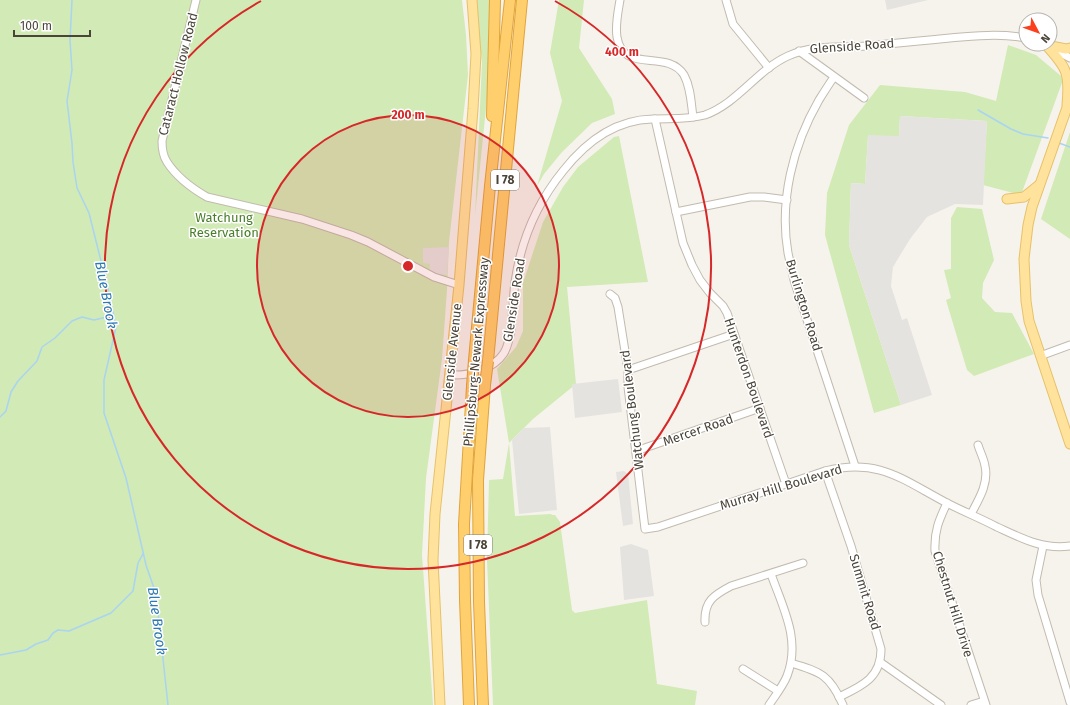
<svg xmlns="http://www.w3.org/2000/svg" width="1070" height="705" viewBox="0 0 1070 705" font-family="'Fira Sans',sans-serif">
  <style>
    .green { fill: #d2eab5 }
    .parking { fill: #e5e3e0 }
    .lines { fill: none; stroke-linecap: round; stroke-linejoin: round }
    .stream { stroke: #a9d4f2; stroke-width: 1.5 }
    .minor-casing { stroke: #c2bbae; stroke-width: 9 }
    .major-casing { stroke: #e6c16a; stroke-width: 11 }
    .highway-casing { stroke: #e0a43c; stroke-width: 12 }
    .minor { stroke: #fff; stroke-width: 7 }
    .major { stroke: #ffe39c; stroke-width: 9 }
    .highway { stroke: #ffcf6e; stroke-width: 10 }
    .highway-bridge-casing { stroke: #e0a43c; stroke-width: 12; stroke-linecap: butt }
    .highway-bridge { stroke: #ffcf6e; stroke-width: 10 }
    .ring { fill: none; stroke: #d62828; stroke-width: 2 }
    .labels { text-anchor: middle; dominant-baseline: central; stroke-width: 3; stroke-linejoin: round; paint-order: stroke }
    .shield { fill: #fff; stroke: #817c74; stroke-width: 1 }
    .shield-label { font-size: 12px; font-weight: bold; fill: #4b4439 }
    .street-label { font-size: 13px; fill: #4b4439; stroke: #fff }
    .park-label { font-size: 13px; fill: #4a7f2a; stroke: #fff }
    .water-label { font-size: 14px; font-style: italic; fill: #2e7ab2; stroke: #fff }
    .centre { fill: #d62828; stroke: #fff; stroke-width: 2 }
    .ring-label { font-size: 12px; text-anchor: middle; font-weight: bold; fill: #d62828; stroke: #fff; stroke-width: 3; stroke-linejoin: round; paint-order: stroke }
  </style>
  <rect width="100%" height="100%" fill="#f6f3ec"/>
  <g class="green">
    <path d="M0,0h462l4,35 2,40 -19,167 -2,48 -5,69 -16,119 -4,77 11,150h-433z"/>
    <path d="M476,0h21l-22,216 7,-153z"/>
    <path d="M559,0h25l-5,48 33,51 3,15 -23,9 -30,29 -18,22 -7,12 25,-85 -12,-48z"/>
    <path d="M1008,45l28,10 25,21 2,4 -42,115 -38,-10 4,-64 -87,-5 -1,20h-31l-3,48 -14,-1 -2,62 52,160 -27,8 -49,-178 2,-42 22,-68 31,-40 85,7 31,9z"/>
    <path d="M1070,132v107l-29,-20z"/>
    <path d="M619,136l29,146 -81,5 9,97 -43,35 -24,24 6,73 36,-2 1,1h3l5,7 12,88 3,3 72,-13 10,84 40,7 -2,14h-202l-6,-145 2,-80 14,-1 6,-36 -12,-74 19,-22 7,-16v-48l20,-61 20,-35 15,-20 36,-30z"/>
    <path d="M957,207l25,2 12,51 -11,23 -1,15 13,14 17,1 22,41 -60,22 -7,-6 -21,-70 5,-2 -7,-28 7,-1v-51z"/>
  </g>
  <g class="parking">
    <path d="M885,0h43l-41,10z"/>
    <path d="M900,116l87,5 -4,84 -28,-1 -28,13 -17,22 -17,28 -2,19 11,34 5,-2 25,77 -31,10 -52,-160 2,-62 14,1 3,-49 31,1z"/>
    <path d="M449,247l-2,28 -18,-2 1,-9 -7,-1v-15z"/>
    <path d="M618,379l4,33 -47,6 -3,-34z"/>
    <path d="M550,427l7,83 -38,4 -7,-74 12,-12z"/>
    <path d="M624,471l4,3 5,50 -10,2 -7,-54z"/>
    <path d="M631,544l17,6 6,46 -30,4 -4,-53z"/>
  </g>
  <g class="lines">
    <g class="stream">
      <path d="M72,0l-2,40 2,30 -5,31 5,42 1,19 4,26 12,25 20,80 7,34 -12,53v33l22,65 20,87 10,29 12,111"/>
      <path d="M978,110l33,19 12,5 25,4"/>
      <path d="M1059,143l11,4"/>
      <path d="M0,417l6,-6 5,-19 7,-11 19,-20 5,-14 13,-9 17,-17 10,-4 12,3 13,-3 5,-4"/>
      <path d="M0,655l26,-5 10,-6 12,-4 5,-7 5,-3 11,1 42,-18 22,-22 5,-28 5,-9"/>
    </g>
    <defs>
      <g id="minor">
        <path d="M196,0l-34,141c0,8 1,15 5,21 9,14 26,27 40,35l95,22 49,16 17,7 66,35 25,8"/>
        <path d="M620,0c-2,12 -5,25 -3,37 6,38 50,11 67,38 7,13 7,28 9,42"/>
        <path d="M726,0l7,24 36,44"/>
        <path d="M1051,48l19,10"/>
        <path d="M799,51l65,47"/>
        <path d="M834,77c-5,7 -10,15 -15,23 -26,45 -40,101 -31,153 2,9 4,18 6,27l61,186"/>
        <path d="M655,119l28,124 9,22 8,15 10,13 13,13 4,7 59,171"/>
        <path d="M676,212l74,-15h14l23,3"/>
        <path d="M610,294l5,4 3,9 10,63v17l17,142 13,-2 167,-56c53,-13 75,7 120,31 17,9 35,16 52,25 24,11 46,23 73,19"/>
        <path d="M1040,356l30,-11"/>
        <path d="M628,370l106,-36"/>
        <path d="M450,375c18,1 43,-5 54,-22 10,-18 8,-51 11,-71 6,-42 22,-79 48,-111 22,-28 51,-51 89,-52 18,-1 35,1 53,-4 33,-12 52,-45 83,-59 26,-12 52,-8 79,-10 28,-3 55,-5 83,-8 27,-2 49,-5 76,0"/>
        <path d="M636,451l124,-43"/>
        <path d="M825,471l26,75 30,103c0,29 -19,37 -42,48"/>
        <path d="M947,503c-8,17 -13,28 -12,48l51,154"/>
        <path d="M971,514c8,-15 18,-31 14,-48 -1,-7 -5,-14 -7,-21"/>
        <path d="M1043,546l-7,34 2,15 32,107"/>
        <path d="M705,622c-1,-21 9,-27 26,-36l72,-23"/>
        <path d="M880,662l61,43"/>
        <path d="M791,663c30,9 39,12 52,42"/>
        <path d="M743,669l35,22"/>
        <path d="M769,705c6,-9 14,-19 18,-29 14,-36 -4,-68 -16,-102"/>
        <path d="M971,705l13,-4"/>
      </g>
      <g id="major">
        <path d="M1046,45c21,23 24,28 21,60"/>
        <path d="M1046,45l20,4 4,-1"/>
        <path d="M1070,99l-38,108 -4,18 -4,34 2,42 3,20 41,123"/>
        <path d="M1007,199l17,-2 15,-12"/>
        <path d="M440,705l-7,-145 2,-46 24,-229 14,-176 3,-55 -4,-54"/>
      </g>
      <g id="highway">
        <path d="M492,116l3,-116"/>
        <path d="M474,360l16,-174 20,-186"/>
        <path d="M488,361l34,-361"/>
        <path d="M469,705l-4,-105 -1,-76 8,-138"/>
        <path d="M483,705l-4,-103 -1,-122 7,-95"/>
      </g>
    </defs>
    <use href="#minor" class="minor-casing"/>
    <use href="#major" class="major-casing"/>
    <use href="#highway" class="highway-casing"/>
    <use href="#minor" class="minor"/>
    <use href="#major" class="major"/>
    <use href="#highway" class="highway"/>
    <defs>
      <g id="highway-bridge">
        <path d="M485,385l3,-24"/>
        <path d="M472,386l2,-26"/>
      </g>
    </defs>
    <use href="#highway-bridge" class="highway-bridge-casing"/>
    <use href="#highway-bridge" class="highway-bridge"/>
  </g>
  <circle cx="408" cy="266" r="151" fill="#d62828" fill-opacity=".12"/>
  <g class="ring">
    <circle cx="408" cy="266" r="151"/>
    <path d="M555 1A303 303 0 1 1 261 1"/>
  </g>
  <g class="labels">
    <g class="shield">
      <rect x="491" y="170" width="28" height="20" rx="3"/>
      <rect x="464" y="535" width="28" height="20" rx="3"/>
    </g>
    <g class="shield-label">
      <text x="505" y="180">I 78</text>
      <text x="478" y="545">I 78</text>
    </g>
    <g class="street-label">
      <text transform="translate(852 46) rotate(-4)">Glenside Road</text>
      <text transform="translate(178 74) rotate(-76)">Cataract Hollow Road</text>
      <text transform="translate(514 300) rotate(-81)">Glenside Road</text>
      <text transform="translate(804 305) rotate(73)">Burlington Road</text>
      <text transform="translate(452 352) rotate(-84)">Glenside Avenue</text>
      <text transform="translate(476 352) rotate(-85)">Phillipsburg-Newark Expressway</text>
      <text transform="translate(749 378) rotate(71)">Hunterdon Boulevard</text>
      <text transform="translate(632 410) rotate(-97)">Watchung Boulevard</text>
      <text transform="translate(698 430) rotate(-19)">Mercer Road</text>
      <text transform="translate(781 487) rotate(-17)">Murray Hill Boulevard</text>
      <text transform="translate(865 592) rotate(73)">Summit Road</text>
      <text transform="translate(953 604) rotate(73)">Chestnut Hill Drive</text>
    </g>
    <g class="park-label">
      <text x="224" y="217">Watchung<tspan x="224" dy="15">Reservation</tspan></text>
    </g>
    <g class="water-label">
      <text transform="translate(106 295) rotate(79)">Blue Brook</text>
      <text transform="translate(157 621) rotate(82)">Blue Brook</text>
    </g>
  </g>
  <circle cx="408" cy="266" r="6" class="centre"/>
  <g class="ring-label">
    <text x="622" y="56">400 m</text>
    <text x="408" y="119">200 m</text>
  </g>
  <g transform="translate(1038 32) rotate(131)"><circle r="19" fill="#ffffff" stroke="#b7b4b0"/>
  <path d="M0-3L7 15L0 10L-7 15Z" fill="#fc3f1d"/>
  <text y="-6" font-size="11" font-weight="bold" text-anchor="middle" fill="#4b4439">N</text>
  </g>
  <path d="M14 30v6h76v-6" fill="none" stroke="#4b4439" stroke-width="2"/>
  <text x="20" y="30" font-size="12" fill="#4b4439" stroke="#ffffff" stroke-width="3" paint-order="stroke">100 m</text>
</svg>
